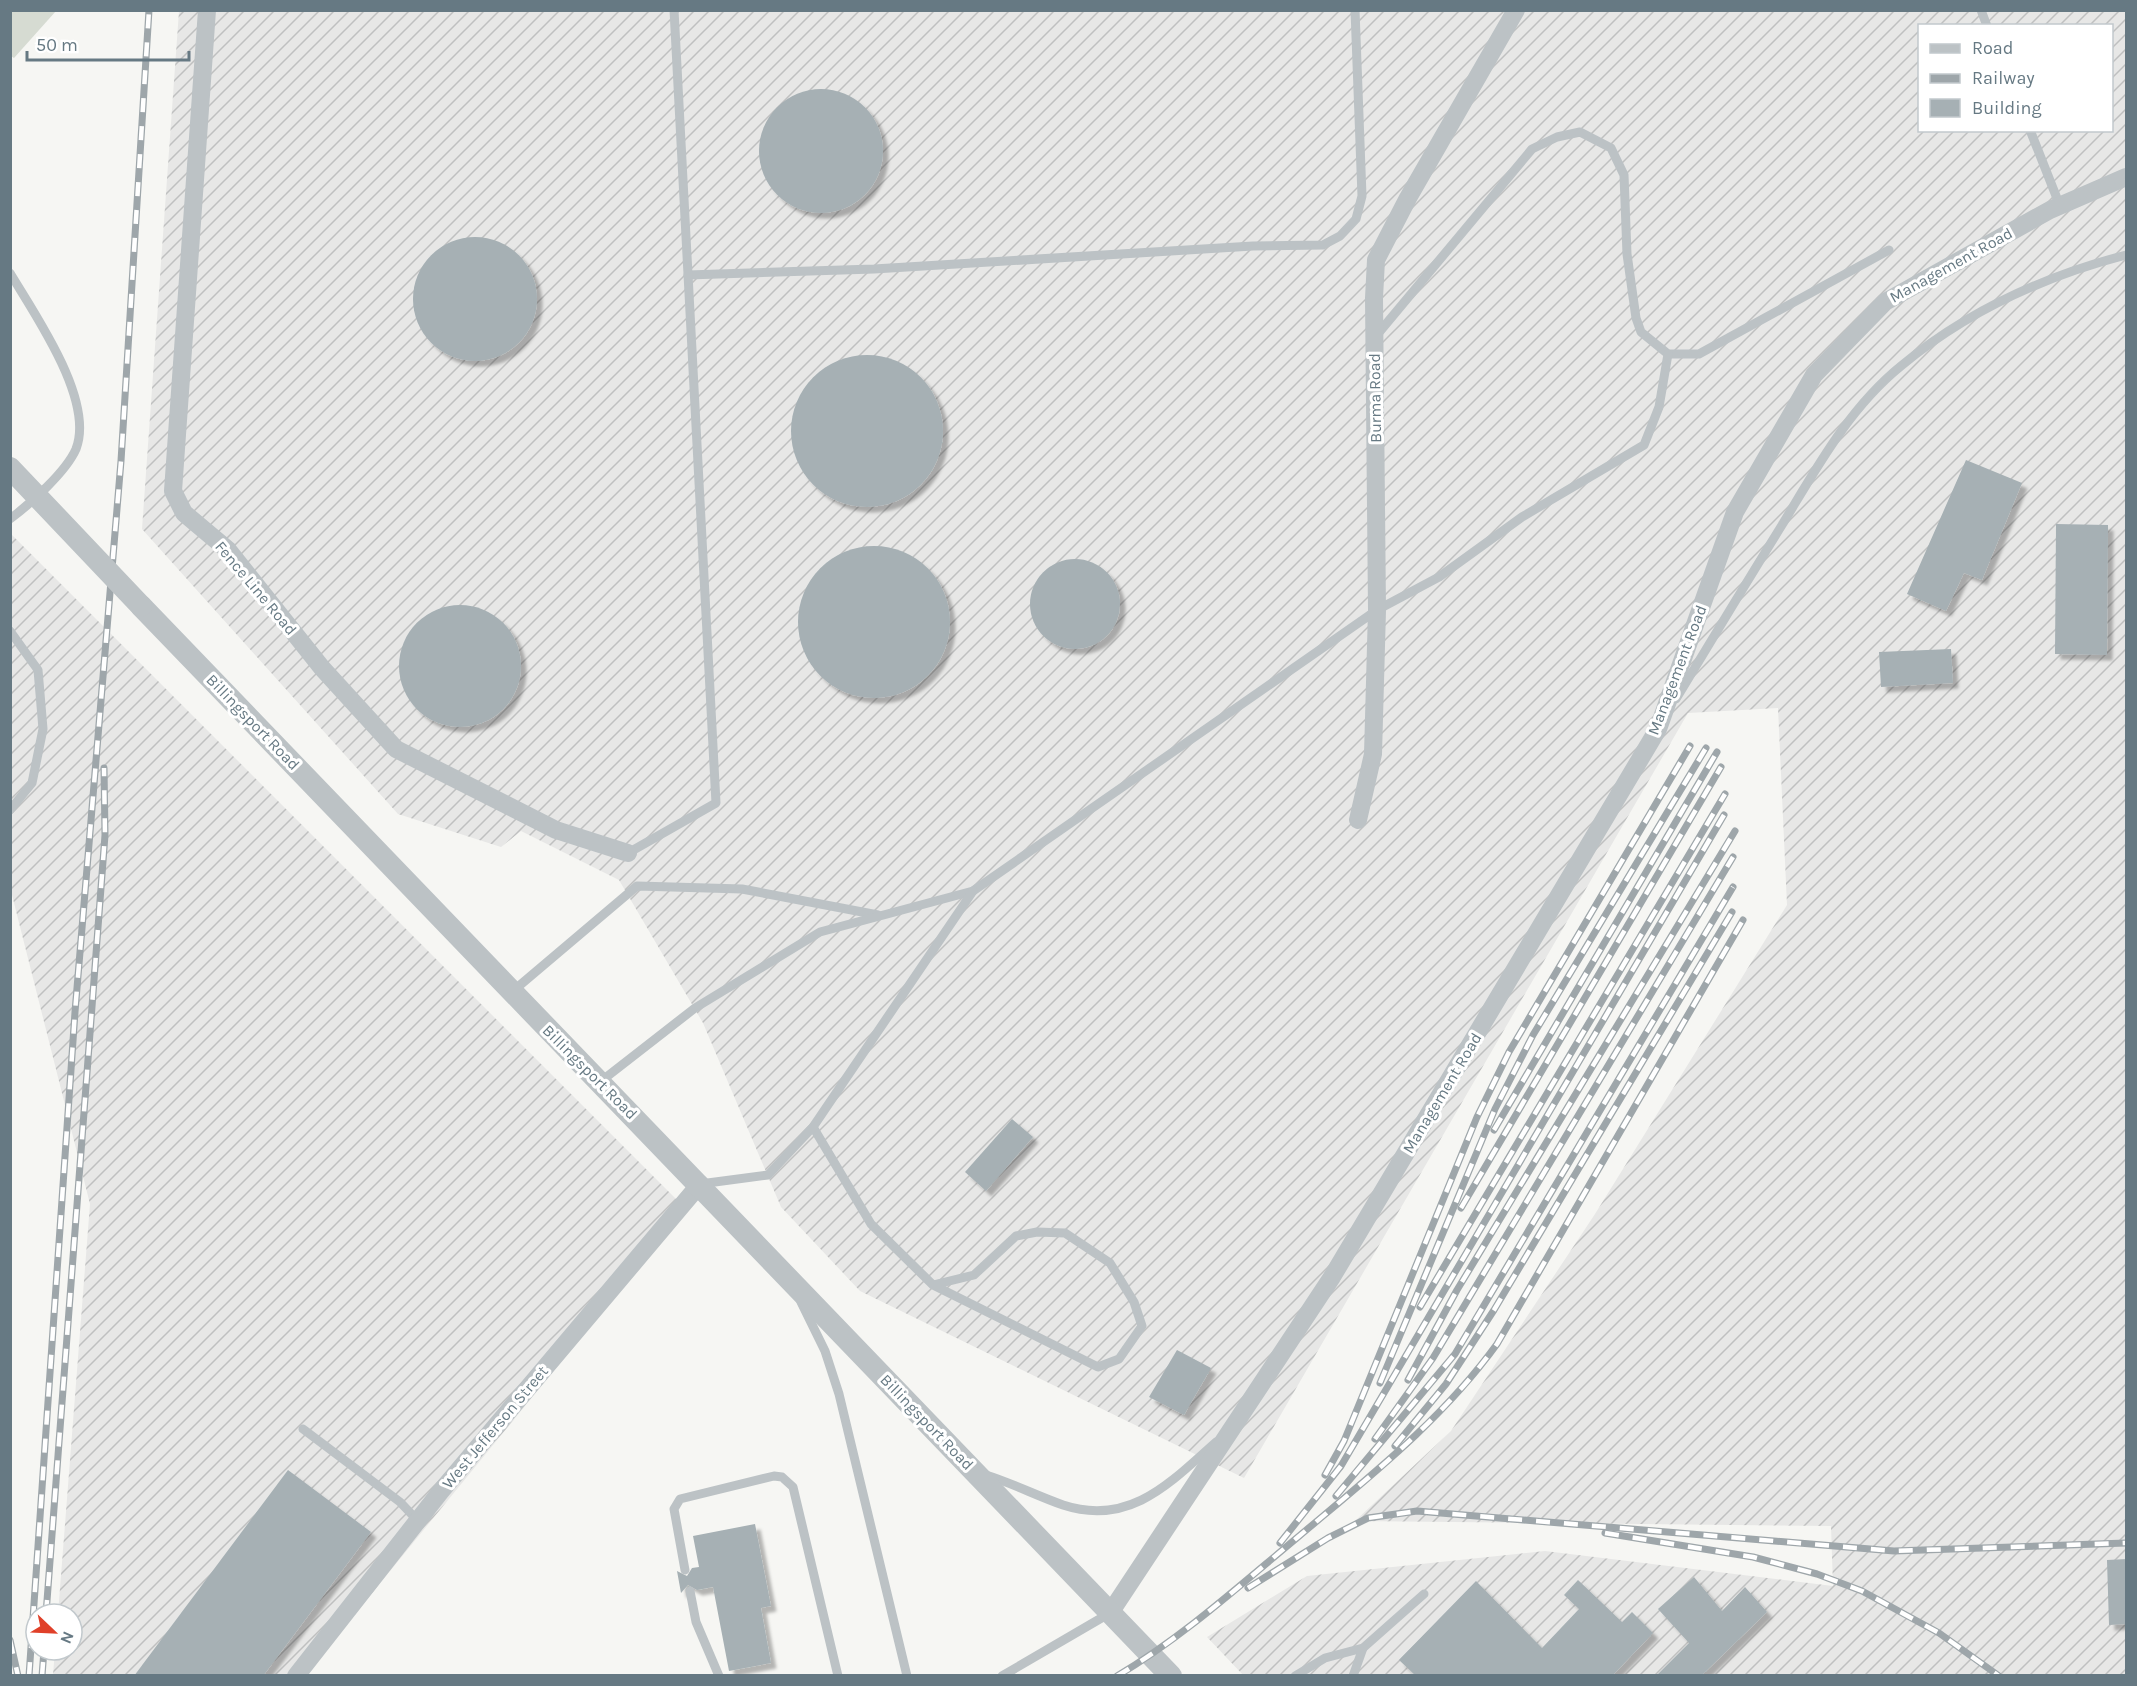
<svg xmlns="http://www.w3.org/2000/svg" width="2137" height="1686" viewBox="0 0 2137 1686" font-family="Karla,sans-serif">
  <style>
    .industrial { fill: url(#industrial-furrows); fill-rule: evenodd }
    .green { fill: #d6dbd2 }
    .building { fill: #a6b0b4; filter: url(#shadow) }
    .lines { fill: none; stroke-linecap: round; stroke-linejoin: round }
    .service { stroke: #bcc2c5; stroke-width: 9 }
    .minor { stroke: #bcc2c5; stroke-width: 18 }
    .tertiary { stroke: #bcc2c5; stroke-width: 22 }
    .rail-casing { stroke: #9ea6aa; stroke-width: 7 }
    .rail { stroke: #fff; stroke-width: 4.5; stroke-dasharray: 14; stroke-linecap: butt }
    .tertiary-bridge { stroke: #bcc2c5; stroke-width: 22 }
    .labels { text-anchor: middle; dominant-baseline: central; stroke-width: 6; stroke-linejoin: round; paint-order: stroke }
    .street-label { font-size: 16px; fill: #667983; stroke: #fff }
  </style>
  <defs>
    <pattern id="industrial-furrows" width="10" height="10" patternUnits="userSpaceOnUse" patternTransform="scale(1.5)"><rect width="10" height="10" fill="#e7e7e6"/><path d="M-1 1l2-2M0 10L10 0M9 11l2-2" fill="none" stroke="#bfc0c0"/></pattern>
    <filter id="shadow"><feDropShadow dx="5.5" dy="5.5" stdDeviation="1.5" flood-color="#0004"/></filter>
  </defs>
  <rect width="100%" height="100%" fill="#f6f6f3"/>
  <g class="industrial">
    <path d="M179,11h1947v1664l-882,1 -37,-39 100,-61 238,-25 288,35 -2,-60 -476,-5 96,-90 144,-217 192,-309 -9,-197 -90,5 -444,765 -384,-187 -79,-84 -78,-184 -84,-143 -98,-49 -20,16 -103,-33 -256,-285zM1920,26h192v104h-192z"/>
    <path d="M10,533l676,676 -381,466h-252l2,-25h17v-36h-14l32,-410 -79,-313z"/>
  </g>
  <path class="green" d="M10,11h46l-42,47 -3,-2z"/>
  <g class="building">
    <circle cx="821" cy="151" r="62"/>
    <circle cx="475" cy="299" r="62"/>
    <circle cx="867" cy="431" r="76"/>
    <path d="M1966,460l56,23 -40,97 -18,-7 -18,38 -39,-17z"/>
    <path d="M2056,524l52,1 -1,130 -52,-1z"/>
    <circle cx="874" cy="622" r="76"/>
    <circle cx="1075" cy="604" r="45"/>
    <circle cx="460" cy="666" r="61"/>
    <path d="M1951,649l2,34 -72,4 -2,-35z"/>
    <path d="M1012,1119l21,18 -47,54 -21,-19z"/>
    <path d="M1177,1350l34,18 -27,47 -35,-18z"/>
    <path d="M288,1470l83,62 -108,144h-129z"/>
    <path d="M755,1524l16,82 -10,2 10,55 -42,8 -16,-84 -16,3 -9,-5 -7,8 -4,-22 10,5 5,-8 7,-1 -6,-31z"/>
    <path d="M2127,1559v65l-18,1 -2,-65z"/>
    <path d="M1694,1577l28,34 23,-24 22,25 -66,64h-45l33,-33 -31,-34z"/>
    <path d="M1578,1580l44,42 10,-10 21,21 -41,43h-196l-17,-16 77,-79 66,67 37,-39 -15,-14z"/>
  </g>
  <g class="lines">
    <g class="service">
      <path d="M1981,10l6,16"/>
      <path d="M2030,130l30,76"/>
      <path d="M10,273c25,42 85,127 66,176 -10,23 -46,55 -66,70"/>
      <path d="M688,275l186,-6 379,-23 70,-1 17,-9 16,-17 6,-23 -7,-186"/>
      <path d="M1376,336l156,-187 25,-12 23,-5 31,16 13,27 3,79 9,64 5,14 27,22h31l190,-104"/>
      <path d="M10,631l28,39 5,59 -11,54 -22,27"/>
      <path d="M1676,699c35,-58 70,-116 106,-174 34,-56 67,-117 119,-159 65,-54 144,-90 225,-111"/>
      <path d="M628,853l88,-50 -42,-793"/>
      <path d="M513,991l124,-105 105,3 136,26"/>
      <path d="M600,1082l95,-74 125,-76 153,-41 404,-281 62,-33 83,-60 122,-72 15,-38 9,-53"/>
      <path d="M813,1127l58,97 62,61 165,82 21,-8 23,-33 -8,-24 -24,-39 -45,-30 -28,-1 -21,4 -42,39 -41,10"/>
      <path d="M700,1184l68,-9 45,-48 160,-236"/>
      <path d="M801,1302l24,49 14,43 68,282"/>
      <path d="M303,1429l97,73 18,19"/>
      <path d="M986,1475c26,8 51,21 77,30 67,22 108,-23 153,-63"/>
      <path d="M685,1570l-11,-61 6,-10 94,-23 8,1 11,10 45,189"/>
      <path d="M690,1591l6,31 23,54"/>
      <path d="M1002,1676l108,-63"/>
      <path d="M1295,1676l30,-18 38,-10 61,-54"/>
      <path d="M1353,1676l10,-28"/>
    </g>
    <g class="minor">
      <path d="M207,10l-34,481 11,22 44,37 94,118 74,81 160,81 72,23"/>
      <path d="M1358,820l15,-66 4,-144 -3,-312 2,-38 32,-62 108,-188"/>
      <path d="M1110,1613l222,-336 326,-548 77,-217 79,-137 71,-73 165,-92 76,-33"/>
      <path d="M296,1676l145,-185 259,-307"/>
    </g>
    <path class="tertiary" d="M141,606l1030,1070"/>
    <defs>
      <g id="rail">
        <path d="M1494,1130l223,-378"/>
        <path d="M1461,1208l260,-441"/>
        <path d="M1420,1307l305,-513"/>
        <path d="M1408,1380l49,-90 278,-459"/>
        <path d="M1380,1383l115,-274 38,-74 173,-287"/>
        <path d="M1375,1439l58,-81 300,-501"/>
        <path d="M1395,1446l51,-62 48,-74 238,-398"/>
        <path d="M1325,1475l19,-34 133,-324 32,-65 181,-306"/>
        <path d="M1336,1496l119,-142 278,-467"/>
        <path d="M1605,1533l148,24 64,17 45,17 77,42 60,43"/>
        <path d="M1280,1543l61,-77 383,-651"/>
        <path d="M1248,1588l80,-50 40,-20 49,-7 477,40 232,-8"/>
        <path d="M46,1614l59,-779 -1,-67"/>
        <path d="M10,1640l8,36"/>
        <path d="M29,1676l46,-664 46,-551 28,-451"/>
        <path d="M42,1676l2,-26"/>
        <path d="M1117,1676c66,-39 122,-90 181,-139 71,-60 144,-117 199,-193l246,-424"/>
      </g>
    </defs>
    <use href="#rail" class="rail-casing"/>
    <use href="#rail" class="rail"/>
    <path class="tertiary-bridge" d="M10,468l131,138"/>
  </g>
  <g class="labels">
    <g class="street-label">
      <text transform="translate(1951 265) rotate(-29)">Management Road</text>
      <text transform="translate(1375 398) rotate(-91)">Burma Road</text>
      <text transform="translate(256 588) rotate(50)">Fence Line Road</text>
      <text transform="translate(1677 670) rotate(-69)">Management Road</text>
      <text transform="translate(253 722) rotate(46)">Billingsport Road</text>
      <text transform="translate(590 1072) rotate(45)">Billingsport Road</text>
      <text transform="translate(1442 1093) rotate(-59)">Management Road</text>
      <text transform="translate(927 1422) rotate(46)">Billingsport Road</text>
      <text transform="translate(495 1427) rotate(-50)">West Jefferson Street</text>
    </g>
  </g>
  <rect width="2137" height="1686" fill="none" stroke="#667983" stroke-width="24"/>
  <rect x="1918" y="24" width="195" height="108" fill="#ffffff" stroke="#c2c9cd" stroke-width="1.5"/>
  <rect x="1930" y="44" width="30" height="9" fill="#bcc2c5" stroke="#c2c9cd" stroke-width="1.5"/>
  <text x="1972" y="54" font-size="18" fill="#667983">Road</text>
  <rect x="1930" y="74" width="30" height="9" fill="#9ea6aa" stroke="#c2c9cd" stroke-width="1.5"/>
  <text x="1972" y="84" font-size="18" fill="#667983">Railway</text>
  <rect x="1930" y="99" width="30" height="18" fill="#a6b0b4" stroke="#c2c9cd" stroke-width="1.5"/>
  <text x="1972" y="114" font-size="18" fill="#667983">Building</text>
  <g transform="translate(54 1632) rotate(113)"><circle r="28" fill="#ffffff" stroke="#c2c9cd" stroke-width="1.5"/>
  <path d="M0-4.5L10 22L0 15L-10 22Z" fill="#e04029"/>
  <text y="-9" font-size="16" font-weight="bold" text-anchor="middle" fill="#667983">N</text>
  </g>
  <path d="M27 51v9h162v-9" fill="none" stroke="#667983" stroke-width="3"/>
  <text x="36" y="51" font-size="18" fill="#667983" stroke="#ffffff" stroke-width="4.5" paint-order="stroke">50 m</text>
</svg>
